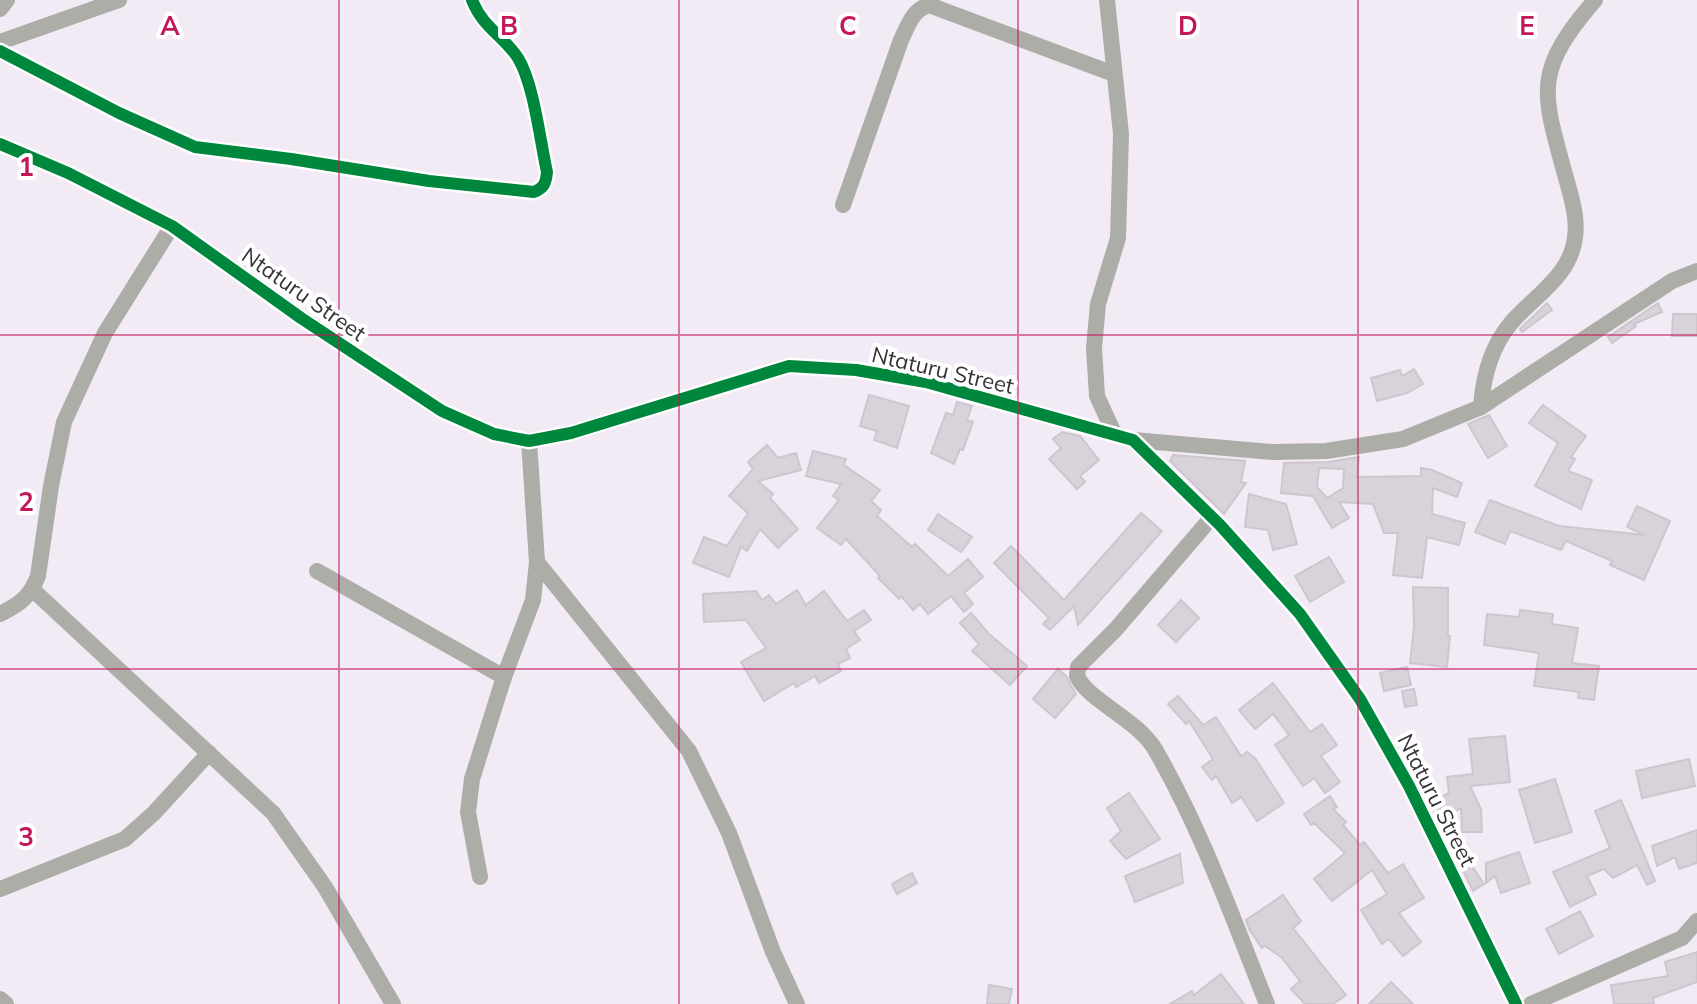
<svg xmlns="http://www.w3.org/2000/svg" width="1697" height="1004" viewBox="0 0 1697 1004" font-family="Mulish,sans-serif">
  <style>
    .building { fill: #d8d2da; stroke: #cdc6cf; stroke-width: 2; fill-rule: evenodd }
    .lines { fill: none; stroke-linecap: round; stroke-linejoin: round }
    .minor { stroke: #abada6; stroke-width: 16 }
    .cycleway-casing { stroke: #fff; stroke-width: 17 }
    .cycleway { stroke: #00873e; stroke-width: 12 }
    .grid { fill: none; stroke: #c2185b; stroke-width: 2; stroke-opacity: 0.55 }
    .labels { text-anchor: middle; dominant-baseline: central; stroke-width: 8; stroke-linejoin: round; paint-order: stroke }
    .street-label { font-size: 22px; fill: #373139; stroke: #fff }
    .grid-label { font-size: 26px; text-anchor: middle; font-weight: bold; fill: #c2185b; stroke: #fff; stroke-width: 8; stroke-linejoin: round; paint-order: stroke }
  </style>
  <rect width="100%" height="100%" fill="#f2eaf5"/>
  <g class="building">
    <path d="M1547,303l5,7 -30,22 -2,-3z"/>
    <path d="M1658,303l4,9 -28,12 2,2 -24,17 -4,-6z"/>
    <path d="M1673,314h24v22h-25z"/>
    <path d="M1414,369l9,15 -16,9 -30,8 -6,-23 29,-8 2,6z"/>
    <path d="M869,395l40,11 -12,42 -23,-8 3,-9 -17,-5z"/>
    <path d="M957,402l15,4 -5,14 6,2 -10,28 -3,-1 -6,15 -23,-11 15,-40 7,2z"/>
    <path d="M1543,405l43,31 -15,21 4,2 -7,12 24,9 -11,29 -46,-23 23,-43 -29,-20z"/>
    <path d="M1489,415l18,31 -19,12 -20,-34z"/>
    <path d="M1062,432l18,4 19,24 -19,16 5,6 -8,7 -28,-30 12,-11 -8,-9z"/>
    <path d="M767,445l11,13 18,-5 5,17 -43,11 15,13 -3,4 28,31 -20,19 -18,-19 -13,22 -6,-4 -12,30 -36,-14 11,-26 23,9 21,-33 -19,-17 24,-27 -5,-7z"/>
    <path d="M813,451l33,8 -2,6 36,25 -9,11 10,9 -4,6 35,31 3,-3 33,32 20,-17 15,18 -19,16 9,11 -9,8 -13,-16 -23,18 -8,-10 -7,6 -12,-14 -2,3 -21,-21 2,-2 -34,-37 -5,6 -24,-17 22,-28 -6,-4 8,-12 -35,-8z"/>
    <path d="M1173,455l72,6 -4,21 5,1 -22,31 -54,-53z"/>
    <path d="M1359,457l-2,20 64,-1v-8l11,2 30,13 -5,14 -24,-9 -1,26 33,9 -6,22 -32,-8 -5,41 -29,-3 5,-42h-14l-11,-29 -34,-2 10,16 -17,10 -19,-32 -32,-3 3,-30 44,-1zM1319,468l25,1 -1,19 -16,10 -10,-11z"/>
    <path d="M1249,494l37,10 11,40 -24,6 -5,-20 -23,-3z"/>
    <path d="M1490,500l69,26 86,9 -18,-8 10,-21 33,15 -26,59 -34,-15 2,-4 -46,-20 -5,9 -51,-19 -5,13 -30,-12z"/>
    <path d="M1141,513l21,18 -84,94 -4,-19 -24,24 -7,-6 6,-6 -55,-55 17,-17 53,54z"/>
    <path d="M938,514l34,23 -11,15 -33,-22z"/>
    <path d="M1329,557l15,25 -34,20 -15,-26z"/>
    <path d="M1413,587l35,1v48h2l-3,31 -37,-4 4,-37z"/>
    <path d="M797,590l9,15 18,-14 23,30 17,-11 7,10 -17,11 6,9 -14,9 4,9 -12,6 3,7 -22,12 -4,-7 -19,11 -2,-4 -30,18 -23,-39 25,-14 -20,-28 -42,2 -1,-28 53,-3 6,9 7,-5 7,9z"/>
    <path d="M1181,600l18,18 -23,24 -18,-17z"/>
    <path d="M1520,610l33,4 -1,10 26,4 -6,35 27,3 -5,34 -16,-2 1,-6 -45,-6 5,-33 -55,-8 3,-31 32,3z"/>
    <path d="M971,613l17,20 39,33 -17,19 -38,-34 7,-7 -19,-21z"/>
    <path d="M1407,667l4,18 -27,6 -4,-18z"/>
    <path d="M1058,669l8,7 10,18 -21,24 -22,-19z"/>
    <path d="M1273,683l37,49 12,-8 15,21 -16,11 19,26 -15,11 -11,-15 -11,8 -28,-41 14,-10 -16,-21 -18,15 -16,-19z"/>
    <path d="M1414,689l3,16 -12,2 -3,-16z"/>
    <path d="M1178,696l25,29 13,-8 25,39 6,-4 8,6 29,45 -27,18 -16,-24 -9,6 -16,-27 -4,4 -10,-13 11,-8 -24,-38 -3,3 -18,-20z"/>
    <path d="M1505,736l5,46 -40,4 11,23 1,23h-20l-1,-24 -23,13 -8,-18 19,-10 -2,-16 26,-3 -4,-35z"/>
    <path d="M1689,759l6,27 -53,12 -6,-27z"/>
    <path d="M1555,779l17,53 -37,11 -16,-53z"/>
    <path d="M1129,793l31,46 -34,20 -16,-18 11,-10 -14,-23z"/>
    <path d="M1330,796l7,11 -4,2 13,13 -3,3 17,20 4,-3 24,31 15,-9 21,34 -25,15 22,29 -18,14 -14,-17 -7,5 -21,-34 26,-16 -15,-24 -40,31 -18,-22 31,-26 -31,-30 -3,2 -7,-11z"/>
    <path d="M1621,800l34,81 -8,4 -10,-20 -24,13 -9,-9 -17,7 9,18 -26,13 -17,-35 57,-24 -15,-37z"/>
    <path d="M1697,830v33l-18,6 -4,-12 -18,9 -5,-20z"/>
    <path d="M1519,852l11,31 -29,10 -6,-17 -9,7v-20z"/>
    <path d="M1180,854l3,29 -48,19 -10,-26z"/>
    <path d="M1464,854l20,30 -11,7 -16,-33z"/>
    <path d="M912,873l5,10 -20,11 -5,-10z"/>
    <path d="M1283,895l18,26 -8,7 53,67 -13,9h-28l-14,-15 9,-8 -19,-24 -16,-11 -3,2 -13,-19 -3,-9z"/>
    <path d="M1580,911l13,25 -34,18 -13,-25z"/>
    <path d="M1697,952v30l-44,16 1,6h-40l-3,-19 57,-9 -3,-14z"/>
    <path d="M1221,974l23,30h-74l22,-13 2,4z"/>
    <path d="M1391,982l22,22h-44z"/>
    <path d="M989,985l23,4 -3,15h-22z"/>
  </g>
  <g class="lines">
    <g class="minor">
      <path d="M1107,0l14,134 -3,104 -20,66 -4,44 3,48 17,37"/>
      <path d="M0,9l7,-9"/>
      <path d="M0,42l119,-42"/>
      <path d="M0,51l119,62 76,34 96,12 138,22 105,11c10,-4 12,-9 13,-20 -7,-31 -13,-88 -29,-114 -15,-23 -35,-30 -46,-58"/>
      <path d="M0,144l68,29 104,53 129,92 141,93 52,23 35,7 42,-8 218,-67 67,4 70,12 207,58 87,85 80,89 60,85 49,87 107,218"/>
      <path d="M843,205l58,-165c7,-14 11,-30 28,-35l185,69"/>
      <path d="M1481,407c2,-30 9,-59 30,-84 23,-27 60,-47 64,-86 3,-19 -4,-41 -9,-59 -24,-87 -33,-106 29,-178"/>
      <path d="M1133,440l140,12 53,-1 77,-12 78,-32 191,-126 25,-10"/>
      <path d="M1212,517l-96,112 -38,38 -1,9c11,25 61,43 79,75 46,80 77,168 111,253"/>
      <path d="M537,562l152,189 40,82 44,119 24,52"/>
      <path d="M317,571l187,106"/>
      <path d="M33,590l240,223 52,74 68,117"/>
      <path d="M0,614c20,-10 30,-17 38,-38l13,-90 13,-64 41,-89 67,-107"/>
      <path d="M480,877l-12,-65 4,-33 32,-102 29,-77 4,-38 -8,-121"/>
      <path d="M0,889l125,-50 29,-26 55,-60"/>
      <path d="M0,999l6,5"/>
      <path d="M1531,1004l151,-66 15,-17"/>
    </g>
    <defs>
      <g id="cycleway">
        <path d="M0,51l119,62 76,34 96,12 138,22 105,11c10,-4 12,-9 13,-20 -7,-31 -13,-88 -29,-114 -15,-23 -35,-30 -46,-58"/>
        <path d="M0,144l68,29 104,53 129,92 141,93 52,23 35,7 42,-8 218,-67 67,4 70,12 207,58 87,85 80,89 60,85 49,87 107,218"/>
      </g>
    </defs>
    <use href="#cycleway" class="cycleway-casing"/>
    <use href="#cycleway" class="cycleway"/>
  </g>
  <path class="grid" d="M339,0v1004M679,0v1004M1018,0v1004M1358,0v1004M0,335h1697M0,669h1697"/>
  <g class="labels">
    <g class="street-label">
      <text transform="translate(304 294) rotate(35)">Ntaturu Street</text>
      <text transform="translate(943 370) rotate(13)">Ntaturu Street</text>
      <text transform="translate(1437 800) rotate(63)">Ntaturu Street</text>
    </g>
  </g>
  <g class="grid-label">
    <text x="170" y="35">A</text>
    <text x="509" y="35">B</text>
    <text x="848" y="35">C</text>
    <text x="1188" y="35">D</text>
    <text x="1527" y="35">E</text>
    <text x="26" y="176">1</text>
    <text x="26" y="511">2</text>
    <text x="26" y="846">3</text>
  </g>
</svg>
